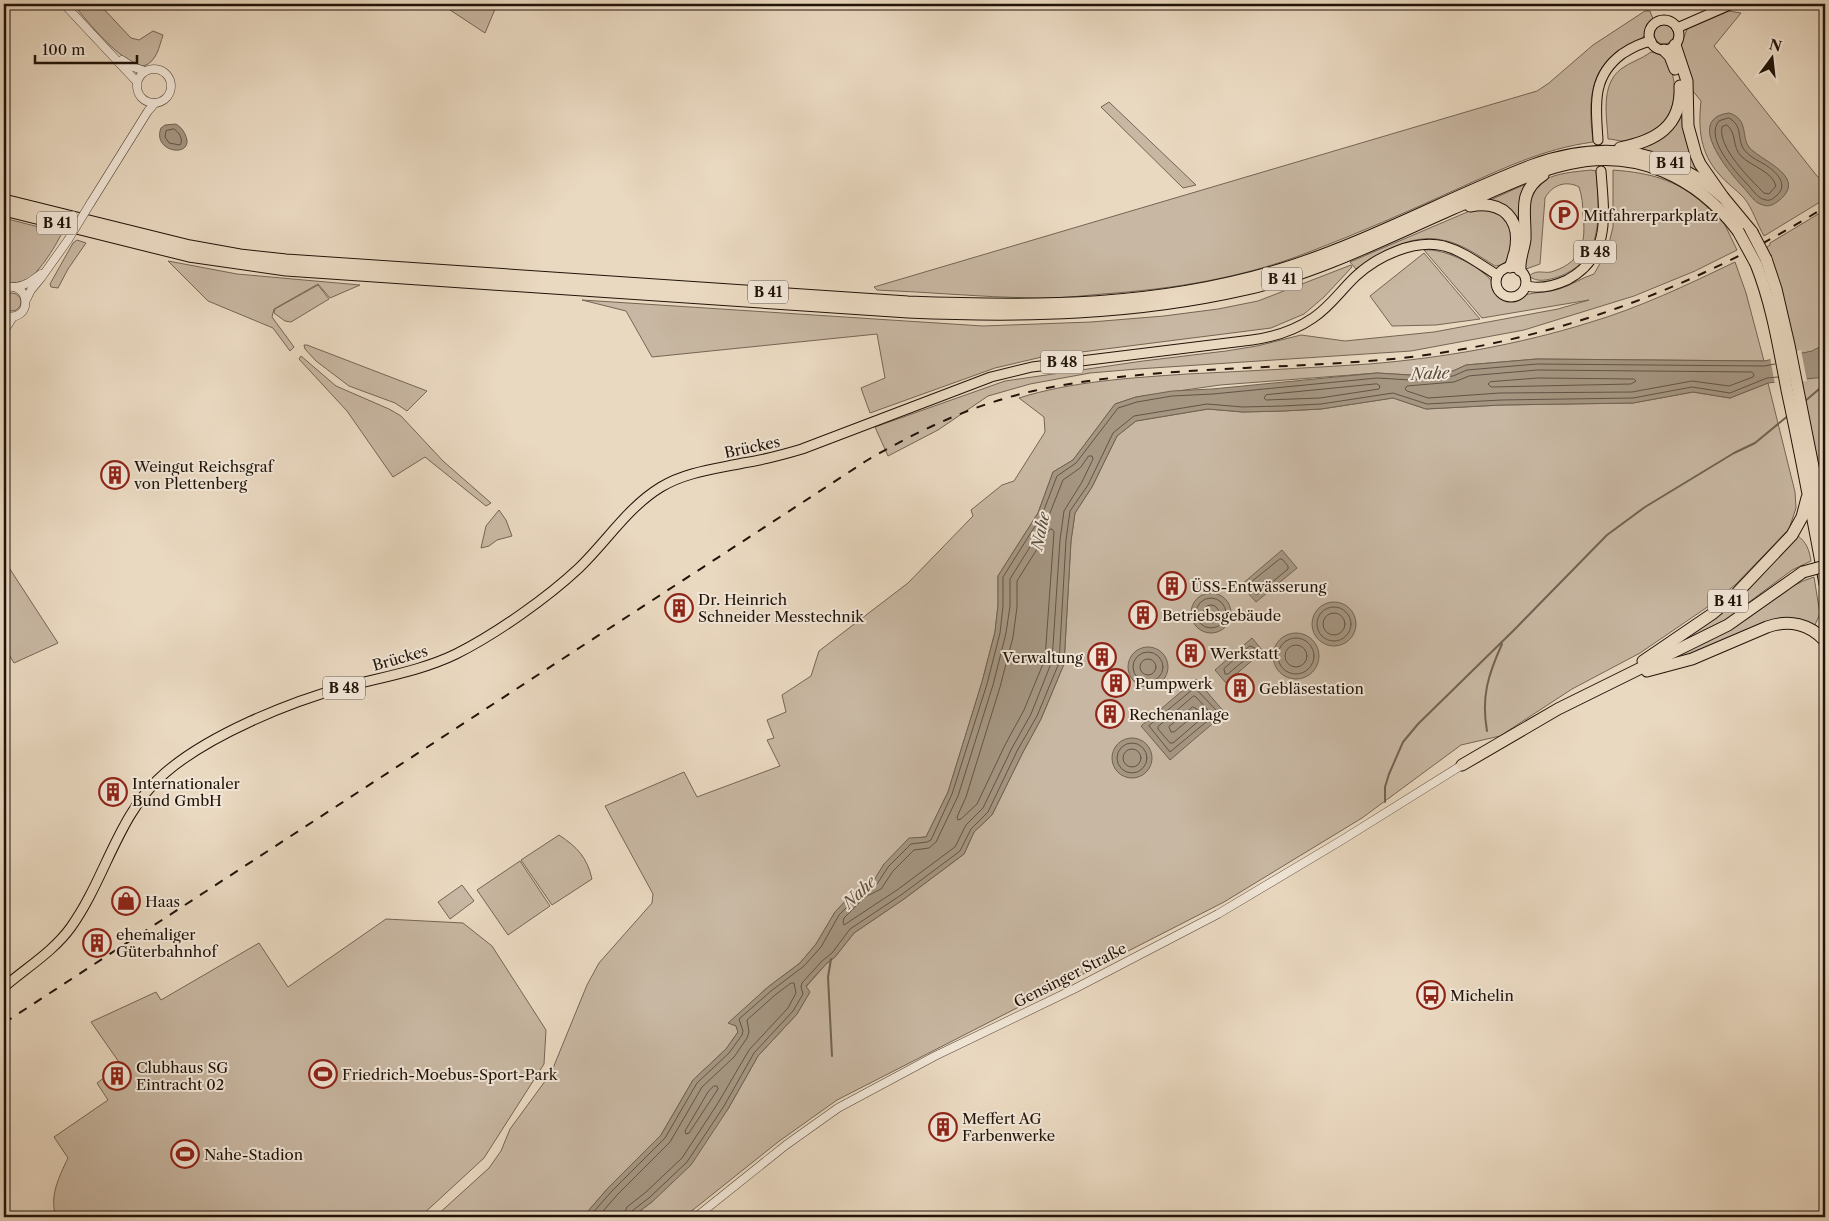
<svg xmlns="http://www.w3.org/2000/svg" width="1829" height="1221" viewBox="0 0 1829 1221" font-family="'Libre Caslon Text',serif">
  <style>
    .green { fill: #c8b7a2; stroke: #746555 }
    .water { fill: #a59682; stroke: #706251 }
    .pier { fill: #ead9c1 }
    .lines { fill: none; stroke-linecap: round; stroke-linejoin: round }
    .shore { stroke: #625445; stroke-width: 1 }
    .stream { stroke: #706251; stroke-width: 2 }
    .minor-casing { stroke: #524436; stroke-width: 9 }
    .major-casing { stroke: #201308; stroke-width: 11 }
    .highway-casing { stroke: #201308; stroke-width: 13 }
    .minor { stroke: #f1e6d7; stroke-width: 8 }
    .major { stroke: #ead9c1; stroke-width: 9 }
    .highway { stroke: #ead9c1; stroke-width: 11 }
    .rail { stroke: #201308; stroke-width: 2; stroke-dasharray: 9 9; stroke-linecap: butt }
    .minor-bridge-casing { stroke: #524436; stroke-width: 9; stroke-linecap: butt }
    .highway-bridge-casing { stroke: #201308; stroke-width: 13; stroke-linecap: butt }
    .minor-bridge { stroke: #f1e6d7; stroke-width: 8 }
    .highway-bridge { stroke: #ead9c1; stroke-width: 11 }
    .labels { text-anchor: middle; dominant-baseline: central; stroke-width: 4; stroke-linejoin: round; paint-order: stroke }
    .shield { fill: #f1e6d7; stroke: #5f5246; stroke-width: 1 }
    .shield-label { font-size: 14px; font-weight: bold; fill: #201308 }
    .poi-label { font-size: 15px; fill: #201308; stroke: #f1e6d7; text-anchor: start }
    .street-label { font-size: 15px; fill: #201308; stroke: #f1e6d7 }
    .water-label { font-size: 16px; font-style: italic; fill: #5c4e3f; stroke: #f1e6d7 }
  </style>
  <rect width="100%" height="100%" fill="#ead9c1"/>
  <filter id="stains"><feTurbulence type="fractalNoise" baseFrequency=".004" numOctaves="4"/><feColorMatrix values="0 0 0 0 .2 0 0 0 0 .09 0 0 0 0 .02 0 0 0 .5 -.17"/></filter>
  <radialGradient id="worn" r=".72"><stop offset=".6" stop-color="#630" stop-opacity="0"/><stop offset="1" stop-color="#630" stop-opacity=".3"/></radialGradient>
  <g class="green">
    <path d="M73,4h26l32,34 8,2 14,-9 10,4c-4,12 -6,26 -19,31 -24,-3 -56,-44 -71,-62z"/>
    <path d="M441,4h25l29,5 -10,24z"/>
    <path d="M1645,11h5l3,8c-3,5 -5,12 -9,17 -5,6 -17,9 -24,14 -33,23 -31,55 -27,92 -51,7 -91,27 -138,48 -48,22 -96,43 -146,62 -66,26 -136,37 -206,42 -24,2 -48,5 -72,4 -51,-1 -103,-6 -154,-8l-3,-3 663,-196 12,-8 44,-38z"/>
    <path d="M1729,11l12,2 -27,33 103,130 8,6v17l-61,37c-7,-12 -11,-27 -20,-38 -8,-9 -18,-15 -25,-24 -19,-21 -21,-46 -18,-73l-9,-11 -12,-42 7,-19z"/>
    <circle cx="1664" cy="34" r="10"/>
    <path d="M1651,52l11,2c27,35 9,87 -39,87 -5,0 -10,-2 -15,-2 -1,-22 -8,-54 13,-70 9,-7 21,-10 30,-17z"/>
    <path d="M1109,102l87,83 -13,3 -82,-81z"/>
    <path d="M1682,108l19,65 -24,-13 -39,-12z"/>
    <path d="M1591,170l5,1c3,40 10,89 -38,106 -10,3 -21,6 -29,-1 9,-8 16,-1 25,-5 29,-10 32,-30 29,-57 0,-9 -1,-18 -4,-27 -13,-7 -27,-2 -34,11l-5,66 -14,5 -2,-5c1,-19 -1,-63 11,-77 13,-14 39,-15 56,-17z"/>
    <path d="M1613,170c40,3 69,11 98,41 5,4 10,9 14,14 4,8 8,17 12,25l-42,21 -61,25 -110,34 -113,21 -274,18 -47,4 -60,11 -42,12 -50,34 -50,26 -13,-29 130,-46 138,-20 83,-10 31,-5 44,-11 44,6 89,-9 124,-23 31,-9 -107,18 -58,-68c19,-2 51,14 65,28 8,8 5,20 18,22 9,2 14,-4 22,-6 10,-2 20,-2 30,-5 13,-4 22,-11 35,-15l13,-23 6,-24z"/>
    <path d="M1528,183l-7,41 -33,-23z"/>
    <path d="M1472,210c5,0 14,-2 20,0 23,6 29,55 3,56 -16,-10 -34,-23 -53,-26 -30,-7 -63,13 -86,29l-6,-7z"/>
    <path d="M1825,210v296l-61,-257 6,-4v-2z"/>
    <path d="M4,218l58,15c-7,14 -25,44 -39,49 -6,2 -13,0 -19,1z"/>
    <path d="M77,240l9,3 -18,26 -10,19 -7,-1 -1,-3 23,-41z"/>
    <path d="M1424,253l56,66 -44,6 -44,1 -22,-30z"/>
    <path d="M168,261l69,13 123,11 -30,13 -12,-14 -44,25 -2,8 22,30 -4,4 -17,-23 -65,-27z"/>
    <path d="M1735,262l11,31 18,68 -227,-2 -71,6 -13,6 -43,4 -33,-2 -157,12 -84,12 -21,7 -42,56 -20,12 -15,41 -40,63v29l-3,27 -13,50 -34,110 -22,45 -17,2 -25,25 -10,17 -15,6 -24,25 -19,32 -16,19 -32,24 -39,36 7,3 2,6 -12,17 -33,31 -32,55 -53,53 -25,29h-148l54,-49 12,-17 9,-22 41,-56 36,-88 12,-22 53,-60 1,-9 -48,-88 79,-34 13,25 83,-31 -13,-26 7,-2 -7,-18 19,-8 -4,-17 29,-19 8,-25 89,-68 65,-67 -2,-6 31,-25 12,-4 31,-49 -1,-15 -25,-19c54,-17 112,-20 168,-24 61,-3 121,-6 182,-10 73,-6 148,-19 219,-41 51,-15 99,-38 147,-61z"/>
    <path d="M1351,265l1,2 -28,30 -20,17 -33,14 -229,29 -47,11 -125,45 -9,-25 24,-10 -8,-44 -225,23 -26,-46 -44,-11 401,26 108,-4 73,-6 54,-7 40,-8z"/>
    <path d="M318,285l11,14 -38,23 -6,-1 -11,-8 1,-4z"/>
    <circle cx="12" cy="302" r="9"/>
    <path d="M304,345h3l120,46 -20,20 -12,-8 -46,-17 -33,-25 -11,-12z"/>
    <path d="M301,356l35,30 53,23 12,7 42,45 48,42 -5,3 -61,-49 -32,20 -46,-66 -48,-52z"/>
    <path d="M1768,383l27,109 1,16 -7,21 -53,55 -30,24 -66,45 -68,36 -72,47 -39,9 -99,73 -138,84 -387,198 -59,42 -94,75h-52l21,-16 75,-92 30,-53 39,-42 12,-21 -3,-6 20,-23 9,-7 19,-24 50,-34 60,-45 10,-22 18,-17 30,-61 19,-35 23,-55 7,-124 4,-27 17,-26 25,-51 19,-15 72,-12 35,3 40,-1 38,-2 72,-11 33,11 75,-4 132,-2 60,-11 37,6z"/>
    <path d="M499,510l7,10 6,16 -15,4 -8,6 -8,2 5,-22z"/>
    <path d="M1797,535c10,8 12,14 14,26l-19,9 -67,50 -65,32z"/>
    <path d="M4,560l54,83 -44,20 -10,-16z"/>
    <path d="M1814,577l6,37 -6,13 -18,-7 -107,36 -34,9c29,-13 60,-25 87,-43 24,-15 44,-37 72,-45z"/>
    <path d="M559,835c18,12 28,22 33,44l-40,26 -31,-45z"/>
    <path d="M520,861l30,45 -42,29 -31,-45z"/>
    <path d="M462,885l12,16 -24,18 -12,-17z"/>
    <path d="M386,919l77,4 29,23 54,84 -2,34 -60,94 -64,59h-364c-7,-21 3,-40 12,-59l-14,-21 54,-37 -11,-17 24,-18 -30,-43 65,-30 5,8 98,-57 29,44z"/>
  </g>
  <g class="water">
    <path d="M1729,113c20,6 12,24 20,34 11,14 62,30 28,55 -4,3 -9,5 -14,3 -9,-2 -14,-12 -20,-18 -14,-15 -59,-68 -14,-74z"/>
    <path d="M176,124c6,4 9,8 11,16 2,18 -35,11 -26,-12l4,-3z"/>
    <path d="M1825,344v33l-57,6 -38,15 -37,-6 -60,11 -132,2 -75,4 -33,-11 -72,11 -38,2 -40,1 -35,-3 -72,12 -19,15 -25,51 -17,26 -4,28 -7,123 -23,55 -19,35 -30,61 -18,17 -10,22 -60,45 -50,34 -19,24 -9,7 -20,22 4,6 -13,22 -39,42 -30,53 -37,56 -38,36 -21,16h-49l25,-29 53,-53 32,-55 33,-31 12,-17 -2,-6 -8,-3 40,-36 32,-24 16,-19 19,-32 24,-25 15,-7 10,-16 25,-26 17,-1 22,-45 34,-110 13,-50 3,-27v-29l40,-63 15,-41 20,-12 42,-56 21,-7 36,-6 40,-2 165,-16 33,2 43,-4 13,-6 71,-6 227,2 48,-10z"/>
    <path d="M1282,550l15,18 -41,34 -15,-17z"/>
    <circle cx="1211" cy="613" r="20"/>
    <circle cx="1334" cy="624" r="22"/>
    <circle cx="1296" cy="656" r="23"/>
    <path d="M1252,638l11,13 -37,32 -11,-13z"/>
    <circle cx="1148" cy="667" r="20"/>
    <path d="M1196,679l29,34 -55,47 -29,-34z"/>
    <circle cx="1132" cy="758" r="20"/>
  </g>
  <path class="pier" d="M1801,350l6,31 -32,4 -5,-28z"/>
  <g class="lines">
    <g class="shore">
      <path d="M1729,118c14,8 8,19 14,30 5,8 14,12 21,16 12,7 26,21 12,32 -3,3 -6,5 -10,4 -9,-1 -14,-12 -20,-17 -11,-12 -42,-45 -27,-62z"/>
      <path d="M1727,125c10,8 5,22 14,31 11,11 31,15 35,30l-7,8 -5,-1c-13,-13 -47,-46 -42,-66z"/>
      <path d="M174,129c5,3 10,11 6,16l-11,-2 -4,-6 1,-6z"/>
      <path d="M1538,370l214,2 2,3 -1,2 -24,9 -37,-5 -60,11 -132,1 -72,5 -21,-7 -2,-2 2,-3 47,-4 15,-6z"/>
      <path d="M1538,378l96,1 2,2 -5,3 -140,3 -3,-3 2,-2z"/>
      <path d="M1377,384l3,2 -1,3 -59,9 -54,2 -2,-2 2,-3z"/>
      <path d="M1089,456h3l1,3 -11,23 -18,29 -4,29 -8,121 -21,53 -19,34 -29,60 -17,17 -11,22 -58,43 -53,35 -1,-3 1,-4 21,-21 16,-8 12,-18 21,-21 15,-2 7,-6 22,-46 35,-111 13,-52 4,-27v-27l38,-61 15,-38 17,-12z"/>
      <path d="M1052,529l2,3 -9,127 -21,51 -19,35 -28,59 -16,15 -3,1 -1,-3 9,-20 34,-110 13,-50 4,-30v-26l32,-51z"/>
      <path d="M1280,559h2l6,7v3l-30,25h-3l-6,-7v-3z"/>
      <circle cx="1211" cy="613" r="15"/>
      <circle cx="1211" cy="613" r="8"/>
      <circle cx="1334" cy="624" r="17"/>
      <circle cx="1334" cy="624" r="11"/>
      <circle cx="1296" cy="656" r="18"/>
      <circle cx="1296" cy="656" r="11"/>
      <path d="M1250,646l5,2 -1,4 -26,22h-3l-1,-5z"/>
      <circle cx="1148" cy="667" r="15"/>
      <circle cx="1148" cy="667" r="8"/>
      <path d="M1195,688l22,23v2l-47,39 -21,-26z"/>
      <path d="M1194,696l2,1 12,13v3l-35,30h-3l-12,-14v-2z"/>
      <path d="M1193,707l4,2v4l-23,19h-3l-2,-5z"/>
      <circle cx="1132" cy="758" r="15"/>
      <circle cx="1132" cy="758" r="9"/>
      <path d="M714,1086h3l1,3 -29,44 -3,1 -1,-3 23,-39z"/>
      <path d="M589,1217l23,-26 53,-53 32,-55 32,-30 13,-18 1,-4 -4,-12 32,-28 33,-25 17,-19 18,-32 23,-23 15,-8 11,-17 23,-23 16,-2 4,-2 21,-46 35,-110 13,-51 3,-27v-29l39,-62 15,-39 19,-13 42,-55 19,-6 35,-6 41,-2 164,-16 34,2 42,-4 14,-6 70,-6 227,2 11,-2"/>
      <path d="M598,1217l19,-22 53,-53 32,-55 32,-30 13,-19 2,-6 -2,-12 28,-25 16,-12h3l2,10 -8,15 -39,42 -31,53 -36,55 -36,34 -19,15 -4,10"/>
      <path d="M630,1217l2,-6 18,-14 37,-35 37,-56 30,-53 39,-42 10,-17 -2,-7 1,-4 20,-22 10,-8 18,-24 51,-34 59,-44 11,-22 17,-17 29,-61 20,-35 22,-53 7,-123 4,-29 18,-26 25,-52 21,-17 73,-12 36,3 40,-1 38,-2 72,-11 34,11 74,-4 132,-2 59,-11 38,6 37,-15 11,-1"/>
    </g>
    <g class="stream">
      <path d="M1804,402l21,-18"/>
      <path d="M1487,731c-6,-34 1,-56 15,-87"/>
      <path d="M1385,802v-15l4,-13 14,-32 15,-18 96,-94 93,-95 38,-28 89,-54 21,-10 34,-28"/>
      <path d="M831,959l-3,18 4,79"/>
    </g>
    <defs>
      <g id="minor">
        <path d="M64,4l73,78"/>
        <path d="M122,60l11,7 12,4"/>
        <circle cx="154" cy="86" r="17"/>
        <path d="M90,204l58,-93 7,-8"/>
        <path d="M15,287c11,-1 18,-7 26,-13"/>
        <path d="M4,288c28,-9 29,37 0,27"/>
        <path d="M26,300l5,-10 10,-12 27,-38"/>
        <path d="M4,331l9,-14"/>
        <path d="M696,1217l90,-72 52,-37 97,-52 139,-67 144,-75 124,-74 120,-75"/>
      </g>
      <g id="major">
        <circle cx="1664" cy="35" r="15"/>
        <path d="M1677,28l55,-24"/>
        <path d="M1598,140c-2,-34 -7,-63 24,-86 9,-6 19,-11 29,-13"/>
        <circle cx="1511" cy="282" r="15"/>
        <path d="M1526,286c13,3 28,0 41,-6 45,-24 37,-66 34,-109"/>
        <path d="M4,987c22,-19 50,-36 67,-60 35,-49 47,-114 94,-154 44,-38 124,-71 180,-86 37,-10 76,-16 111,-33 40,-20 91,-56 123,-86 28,-27 49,-61 82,-81 25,-15 54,-18 82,-24 20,-3 39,-8 59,-14l189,-72 41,-10 220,-27c22,-3 42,-9 61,-22 17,-11 28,-28 43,-42 22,-20 58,-37 88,-30 19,5 37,19 53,29"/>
      </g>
      <g id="highway">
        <path d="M1675,45l12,36 1,45 8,29 4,9 23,33 29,35"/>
        <path d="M1664,50l6,6 5,13"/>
        <path d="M1620,148c35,-7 62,-21 60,-62"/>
        <path d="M4,200l186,46 50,9 46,5 622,42c130,5 249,5 374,-33 87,-27 167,-72 251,-104 70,-25 133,-17 190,32"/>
        <path d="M1470,206c33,-6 52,13 45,46 -2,5 -2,10 -5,15"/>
        <path d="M4,210l185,46 97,14 622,42c115,5 225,3 339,-23 70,-16 139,-51 205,-80 38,-16 76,-36 116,-45 68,-16 129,13 170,67"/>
        <path d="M1766,259l10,30 13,56 36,182"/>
        <path d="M1756,264c16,40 23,84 31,126 14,64 26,129 38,194"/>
        <path d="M1520,270c-1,-11 4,-21 5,-31 1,-26 -8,-47 18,-64"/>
        <path d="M1643,661l69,-47 24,-20 56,-59 10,-18 5,-19"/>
        <path d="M1647,671l45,-12 75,-32c22,-8 43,-3 58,14"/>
        <path d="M1462,765l96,-56 170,-84 75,-53"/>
      </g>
    </defs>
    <use href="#minor" class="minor-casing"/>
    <use href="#major" class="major-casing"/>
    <use href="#highway" class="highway-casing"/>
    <use href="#minor" class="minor"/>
    <use href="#major" class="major"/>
    <use href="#highway" class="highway"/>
    <g class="rail">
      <path d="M4,1023l862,-562c53,-31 106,-56 167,-70 123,-27 253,-20 378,-34 148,-18 288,-71 414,-150"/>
      <path d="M1813,1217l12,-6"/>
    </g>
    <defs>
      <path id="minor-bridge" d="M68,240l22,-36"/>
      <g id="highway-bridge">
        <path d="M1738,231l18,33"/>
        <path d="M1752,232l14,27"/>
        <path d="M1803,572l22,-6"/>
      </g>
    </defs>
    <use href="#minor-bridge" class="minor-bridge-casing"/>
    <use href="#highway-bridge" class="highway-bridge-casing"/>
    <use href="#minor-bridge" class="minor-bridge"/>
    <use href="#highway-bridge" class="highway-bridge"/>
  </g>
  <defs>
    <symbol id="parking-ring" viewBox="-11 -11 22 22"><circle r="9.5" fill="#f1e6d7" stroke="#8f2418" stroke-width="1.5"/><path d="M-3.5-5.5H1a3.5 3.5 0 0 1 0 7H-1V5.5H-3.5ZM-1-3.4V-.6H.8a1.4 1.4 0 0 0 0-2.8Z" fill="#8f2418"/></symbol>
    <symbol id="building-ring" viewBox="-11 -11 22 22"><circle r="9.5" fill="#f1e6d7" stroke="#8f2418" stroke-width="1.5"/><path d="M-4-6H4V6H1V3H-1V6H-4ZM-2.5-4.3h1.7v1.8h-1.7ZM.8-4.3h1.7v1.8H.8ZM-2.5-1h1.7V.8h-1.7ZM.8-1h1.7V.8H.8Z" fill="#8f2418"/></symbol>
    <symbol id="shop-ring" viewBox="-11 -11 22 22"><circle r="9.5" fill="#f1e6d7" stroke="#8f2418" stroke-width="1.5"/><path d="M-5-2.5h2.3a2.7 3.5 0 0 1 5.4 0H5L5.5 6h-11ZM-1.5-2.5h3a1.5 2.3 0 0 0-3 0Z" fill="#8f2418"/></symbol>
    <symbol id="bus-ring" viewBox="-11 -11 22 22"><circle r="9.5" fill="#f1e6d7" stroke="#8f2418" stroke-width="1.5"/><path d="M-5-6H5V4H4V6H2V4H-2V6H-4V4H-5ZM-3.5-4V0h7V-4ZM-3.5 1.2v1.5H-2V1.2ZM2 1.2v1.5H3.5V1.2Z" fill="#8f2418"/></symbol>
    <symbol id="stadium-ring" viewBox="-11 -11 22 22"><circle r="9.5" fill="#f1e6d7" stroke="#8f2418" stroke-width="1.5"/><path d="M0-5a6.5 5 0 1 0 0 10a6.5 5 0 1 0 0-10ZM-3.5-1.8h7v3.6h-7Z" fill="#8f2418"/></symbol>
  </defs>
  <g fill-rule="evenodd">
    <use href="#parking-ring" x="1548" y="199" width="32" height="32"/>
    <use href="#building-ring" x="99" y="459" width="32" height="32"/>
    <use href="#building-ring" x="1156" y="570" width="32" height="32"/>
    <use href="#building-ring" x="663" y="592" width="32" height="32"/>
    <use href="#building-ring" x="1127" y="599" width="32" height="32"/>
    <use href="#building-ring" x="1175" y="637" width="32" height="32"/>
    <use href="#building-ring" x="1086" y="641" width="32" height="32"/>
    <use href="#building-ring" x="1100" y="667" width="32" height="32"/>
    <use href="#building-ring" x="1224" y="672" width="32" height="32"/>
    <use href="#building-ring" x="1094" y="698" width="32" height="32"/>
    <use href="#building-ring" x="97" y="776" width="32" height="32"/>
    <use href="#shop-ring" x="110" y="885" width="32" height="32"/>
    <use href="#building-ring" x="81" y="927" width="32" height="32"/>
    <use href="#bus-ring" x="1415" y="979" width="32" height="32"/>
    <use href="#stadium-ring" x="307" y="1058" width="32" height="32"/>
    <use href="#building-ring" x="101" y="1060" width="32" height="32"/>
    <use href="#building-ring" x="927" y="1111" width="32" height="32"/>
    <use href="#stadium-ring" x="169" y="1138" width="32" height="32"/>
  </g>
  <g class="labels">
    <g class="shield">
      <rect x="1650" y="151.5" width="40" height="23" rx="4"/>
      <rect x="37" y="211.5" width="40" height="23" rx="4"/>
      <rect x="1574" y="240.5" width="42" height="23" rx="4"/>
      <rect x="1262" y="267.5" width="40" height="23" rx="4"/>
      <rect x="748" y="280.5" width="40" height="23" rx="4"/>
      <rect x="1041" y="350.5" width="42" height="23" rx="4"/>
      <rect x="1708" y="589.5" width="40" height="23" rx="4"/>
      <rect x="323" y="676.5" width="42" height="23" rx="4"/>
    </g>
    <g class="shield-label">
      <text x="1670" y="163">B 41</text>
      <text x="57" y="223">B 41</text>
      <text x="1595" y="252">B 48</text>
      <text x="1282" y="279">B 41</text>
      <text x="768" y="292">B 41</text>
      <text x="1062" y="362">B 48</text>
      <text x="1728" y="601">B 41</text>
      <text x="344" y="688">B 48</text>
    </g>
    <g class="poi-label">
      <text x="1583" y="215">Mitfahrerparkplatz</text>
      <text x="134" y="466">Weingut Reichsgraf<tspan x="134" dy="17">von Plettenberg</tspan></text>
      <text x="1191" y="586">ÜSS-Entwässerung</text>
      <text x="698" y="599">Dr. Heinrich<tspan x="698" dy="17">Schneider Messtechnik</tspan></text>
      <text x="1162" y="615">Betriebsgebäude</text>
      <text x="1210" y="653">Werkstatt</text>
      <text x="1083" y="657" text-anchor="end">Verwaltung</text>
      <text x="1135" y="683">Pumpwerk</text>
      <text x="1259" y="688">Gebläsestation</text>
      <text x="1129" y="714">Rechenanlage</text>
      <text x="132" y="783">Internationaler<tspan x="132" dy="17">Bund GmbH</tspan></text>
      <text x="145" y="901">Haas</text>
      <text x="116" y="934">ehemaliger<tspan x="116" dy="17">Güterbahnhof</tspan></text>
      <text x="1450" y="995">Michelin</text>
      <text x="136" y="1067">Clubhaus SG<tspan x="136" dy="17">Eintracht 02</tspan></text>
      <text x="342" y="1074">Friedrich-Moebus-Sport-Park</text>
      <text x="962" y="1118">Meffert AG<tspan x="962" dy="17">Farbenwerke</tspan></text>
      <text x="204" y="1154">Nahe-Stadion</text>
    </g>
    <g class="street-label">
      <text transform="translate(752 447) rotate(-12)">Brückes</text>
      <text transform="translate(400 658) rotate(-16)">Brückes</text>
      <text transform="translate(1070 975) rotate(-27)">Gensinger Straße</text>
    </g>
    <g class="water-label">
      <text transform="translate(1430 373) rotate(-2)">Nahe</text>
      <text transform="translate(1040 531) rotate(-78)">Nahe</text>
      <text transform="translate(859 892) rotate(-43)">Nahe</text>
    </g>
  </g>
  <rect width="1829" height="1221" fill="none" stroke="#ead9c1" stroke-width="20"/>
  <rect x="5" y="5" width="1819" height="1211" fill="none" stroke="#201308" stroke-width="2.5"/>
  <rect x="10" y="10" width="1809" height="1201" fill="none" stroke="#201308"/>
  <g transform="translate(1772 58) rotate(15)" stroke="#f1e6d7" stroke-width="4" paint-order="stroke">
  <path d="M0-4L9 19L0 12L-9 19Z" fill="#201308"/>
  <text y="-8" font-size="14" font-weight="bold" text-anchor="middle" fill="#201308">N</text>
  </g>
  <path d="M35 55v8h102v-8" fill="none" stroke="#201308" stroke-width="2.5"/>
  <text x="42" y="55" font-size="15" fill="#201308" stroke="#f1e6d7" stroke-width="4" paint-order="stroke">100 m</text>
  <rect width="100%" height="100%" filter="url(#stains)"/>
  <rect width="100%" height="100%" fill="url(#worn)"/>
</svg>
